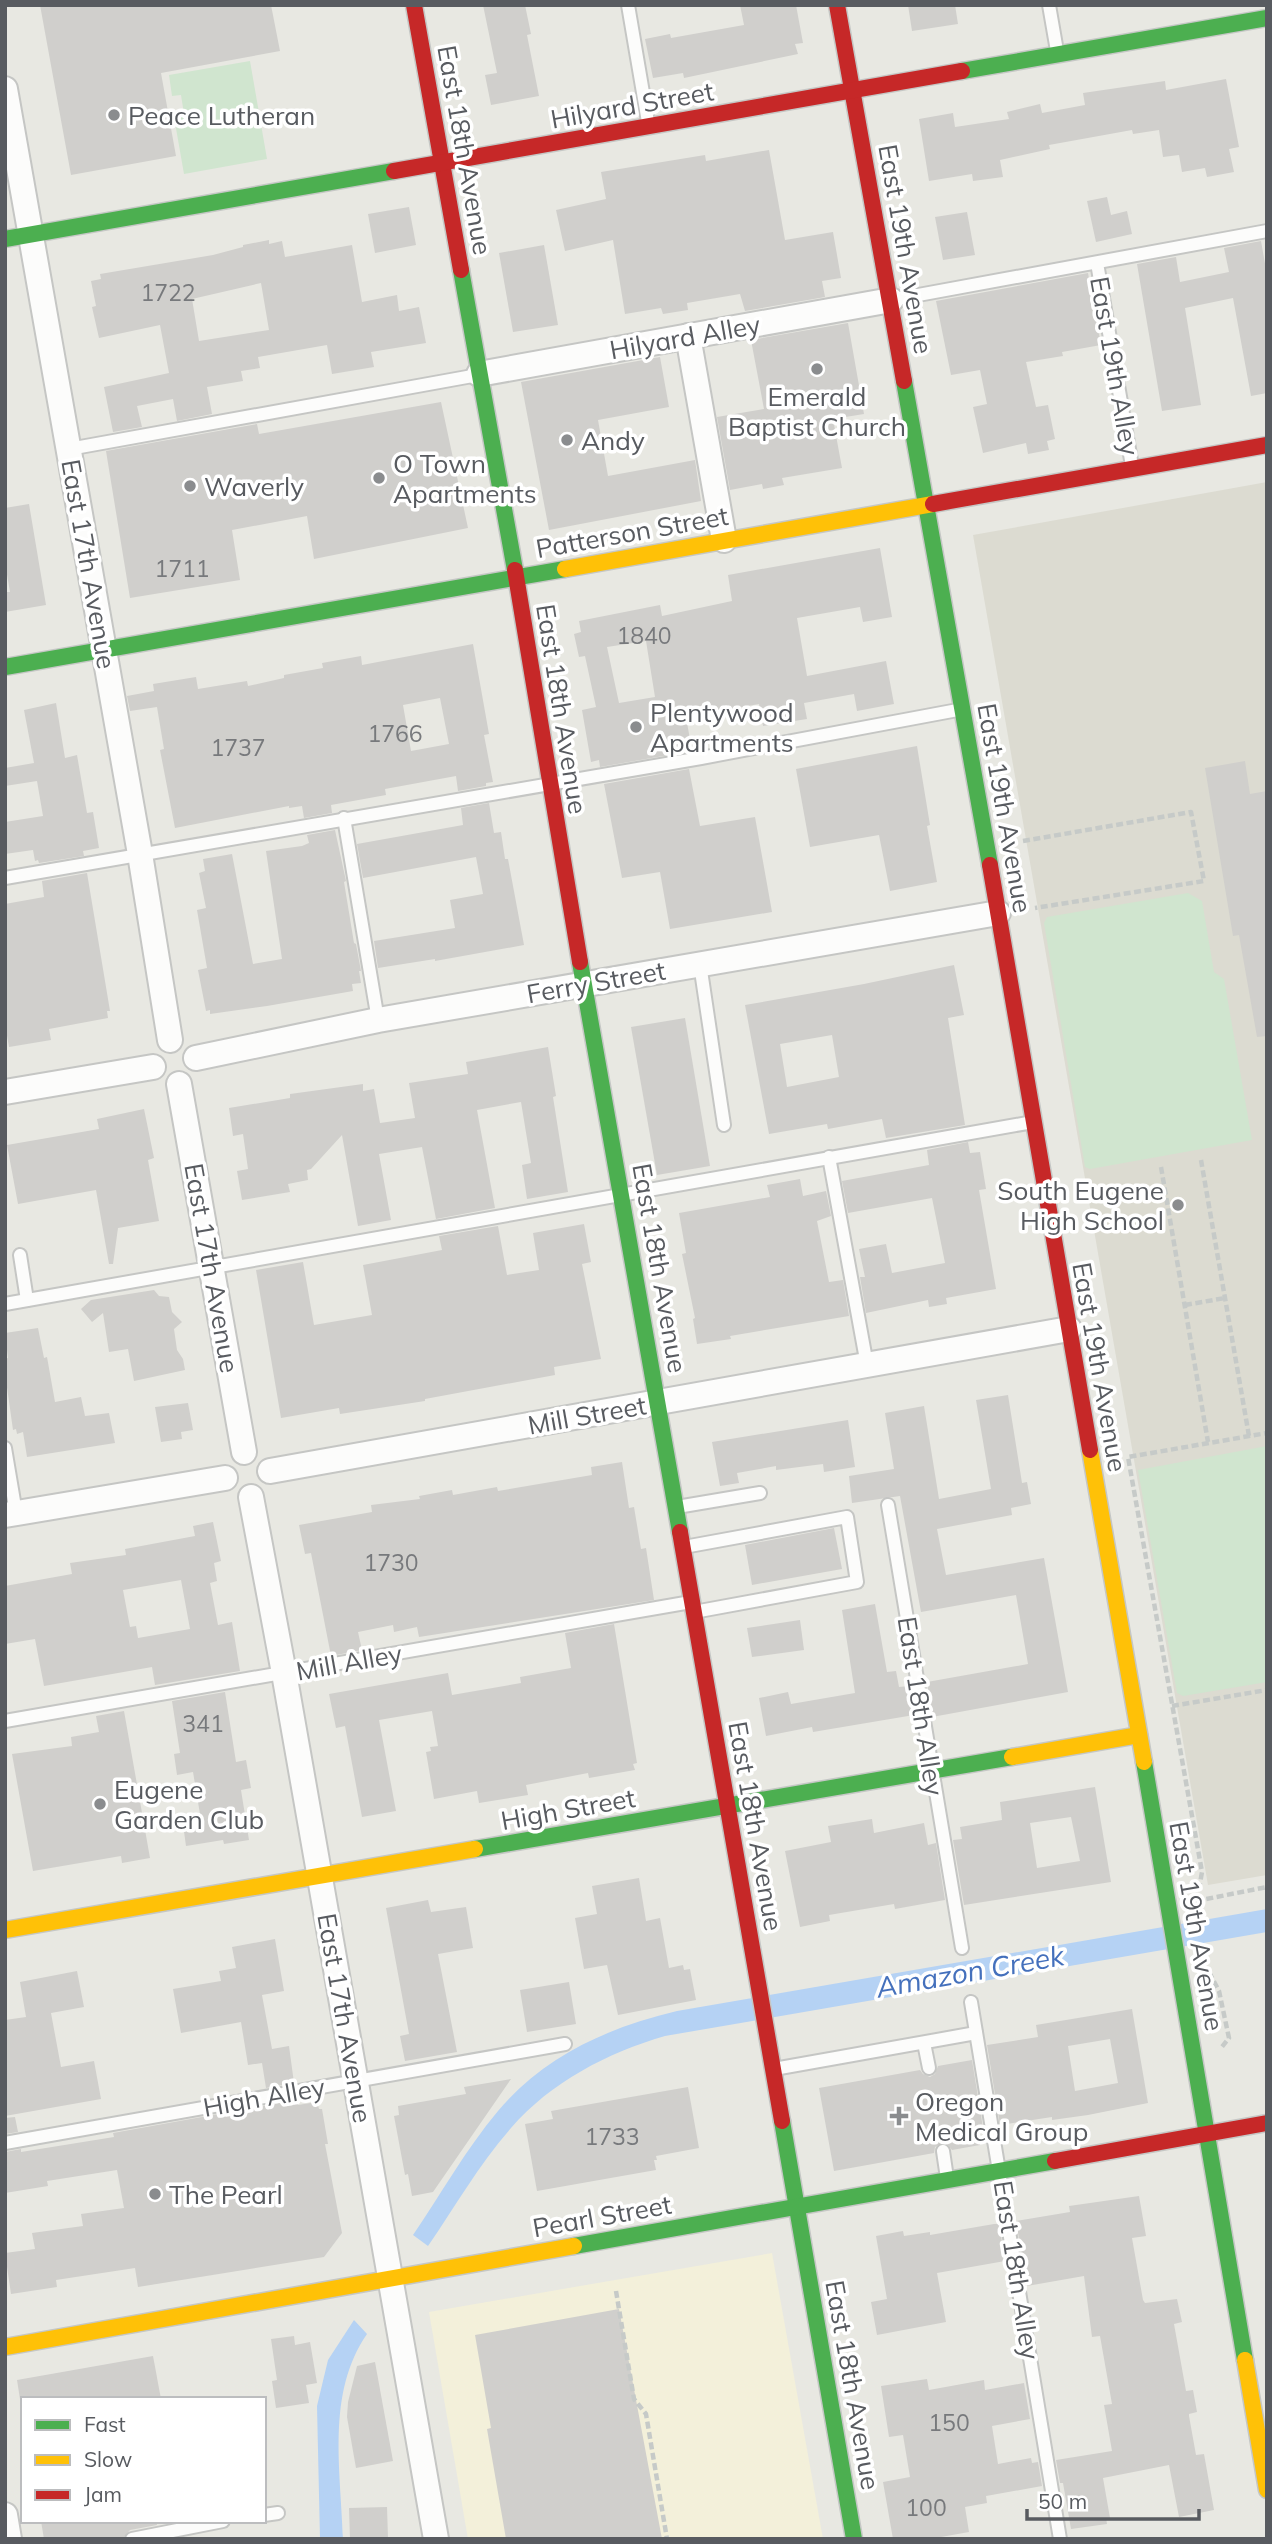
<svg xmlns="http://www.w3.org/2000/svg" width="1272" height="2544" viewBox="0 0 1272 2544" font-family="Mulish,sans-serif">
  <style>
    .commercial { fill: #f3f0da }
    .education { fill: #dcdbd1 }
    .green { fill: #d0e5cf }
    .water { fill: #b5d2f4 }
    .building { fill: #d0cfcc; fill-rule: evenodd }
    .lines { fill: none; stroke-linecap: round; stroke-linejoin: round }
    .lane-casing { stroke: #c5c6c4; stroke-width: 16 }
    .street-casing { stroke: #c5c6c4; stroke-width: 28 }
    .fast-casing { stroke: #c5c7c5; stroke-width: 19 }
    .slow-casing { stroke: #c5c7c5; stroke-width: 19 }
    .jam-casing { stroke: #c5c7c5; stroke-width: 19 }
    .path { stroke: #c6cac8; stroke-width: 4.5; stroke-dasharray: 7 3.5; stroke-linecap: butt }
    .lane { stroke: #fcfcfb; stroke-width: 12 }
    .street { stroke: #fcfcfb; stroke-width: 24 }
    .fast { stroke: #4caf50; stroke-width: 16 }
    .slow { stroke: #ffc107; stroke-width: 16 }
    .jam { stroke: #c62828; stroke-width: 16 }
    .poi-dot { fill: #8a8c8e; stroke: #fff; stroke-width: 2.5 }
    .labels { text-anchor: middle; dominant-baseline: central; stroke-width: 7; stroke-linejoin: round; paint-order: stroke }
    .number-label { font-size: 23px; fill: #77797c }
    .street-label { font-size: 26px; fill: #585b60; stroke: #fff }
    .poi-label { font-size: 26px; fill: #585b60; stroke: #fff; text-anchor: start }
    .water-label { font-size: 28px; font-style: italic; fill: #4470bc; stroke: #fff }
  </style>
  <rect width="100%" height="100%" fill="#e8e8e2"/>
  <path class="commercial" d="M772,2253l51,286h-355l-39,-227z"/>
  <path class="education" d="M1267,482v1393l-59,10 -235,-1350z"/>
  <g class="green">
    <path d="M250,61l17,98 -83,15 -10,-57 10,-3 -3,-19 -9,1 -3,-21z"/>
    <path d="M1188,893l14,8 12,71 10,7 28,161 -162,29 -5,-2 -41,-244 3,-6z"/>
    <path d="M1267,1446v236l-84,14 -6,-3 -39,-223z"/>
  </g>
  <g class="water">
    <path d="M1267,1909v23l-602,104c-58,17 -114,46 -154,92 -32,36 -56,79 -83,118l-15,-11c28,-41 53,-86 85,-124 46,-55 111,-84 179,-100z"/>
    <path d="M354,2320l13,14c-41,59 -26,136 -24,205h-23l-3,-133 11,-46z"/>
  </g>
  <g class="building">
    <path d="M40,5h231l9,46 -119,22 15,83 -105,19z"/>
    <path d="M483,5h42l6,29 -4,1 12,61 -48,9 -6,-30 12,-2z"/>
    <path d="M740,5h56l7,38 -8,1 3,10 -114,24 -1,-5 -30,5 -8,-39 25,-5 1,4 73,-13z"/>
    <path d="M908,5h47l3,19 -46,7z"/>
    <path d="M1226,79l13,68 -10,2 5,23 -27,5 -2,-9 -23,4 -3,-17 -16,2 -4,-27 -26,4 -1,-4 -83,15 1,4 -50,11 3,17 -30,4 -1,-7 -43,7 -10,-62 34,-6 2,14 54,-8 -2,-7 33,-8 2,9 43,-8 -2,-12 82,-12 1,9z"/>
    <path d="M769,150l16,90 48,-8 8,46 -19,3 3,16 -80,14 -5,-17 -53,9 1,7 -25,4 -2,-6 -36,6 -12,-74 -48,11 -9,-41 50,-11 -5,-27 104,-17 1,6z"/>
    <path d="M1107,197l4,18 16,-4 5,23 -36,8 -9,-41z"/>
    <path d="M409,207l7,38 -41,8 -7,-39z"/>
    <path d="M967,212l8,43 -32,5 -8,-43z"/>
    <path d="M269,240v4l13,-3 3,16 67,-12 10,57 35,-7 2,16 20,-4 7,36 -55,9 3,15 -42,7 -5,-29 -69,12 2,11 -19,3 2,10 -36,6 5,27 -35,7 -4,-22 -36,7 5,21 -29,5 -9,-45 65,-14 -9,-48 -61,13 -7,-31 4,-1 -5,-25 10,-2 -1,-5 113,-19 30,-8v-2zM261,283l8,47 -70,11 -7,-42z"/>
    <path d="M1261,241l6,34v118l-16,3 -18,-98 -48,10 16,97 -39,6 -25,-147 39,-7 4,25 49,-10 -5,-24z"/>
    <path d="M544,245l14,80 -45,7 -14,-79z"/>
    <path d="M1088,273l13,72 -39,7 1,4 -37,6 10,45 12,-2 7,34 -8,2 2,9 -21,4 -2,-11 -43,10 -10,-46 14,-3 -7,-34 -29,5 -15,-74z"/>
    <path d="M848,323l16,91 -31,5 9,49 -60,10 2,7 -21,4 -1,-5 -32,6 -13,-73 47,-8 -13,-69z"/>
    <path d="M660,357l9,50 -71,13 10,56 87,-16 6,41 -152,29 -28,-148z"/>
    <path d="M441,402l27,126 -154,31 -7,-43 -75,14 8,50 -110,18 -24,-147 151,-27 2,10z"/>
    <path d="M29,504l17,101 -41,7v-20h5l-5,-29v-55z"/>
    <path d="M880,548l12,69 -29,5 -3,-15 -63,11 10,58 79,-15 8,43 -37,7 -3,-17 -50,9 3,16 -44,7 -4,-22 -73,13 5,28 -6,1 1,6 -86,15 -1,-7 -8,2 -9,-52 14,-3 -11,-51 -6,1 -5,-23 7,-2 -2,-11 81,-16 2,11 70,-15 -4,-26zM646,641l9,56 -36,6 -12,-56z"/>
    <path d="M473,644l16,90 -5,1 9,47 -7,1v3l-28,5 -2,-15 -71,13 1,6 -55,10 1,8 -28,5 -2,-12 -13,2v-2l-114,22 -15,-78 4,-1 -7,-42 -27,4 -3,-15 27,-5 -1,-7 43,-7 2,12 49,-8 1,5 36,-8v-3l39,-7 -1,-5 39,-7 1,9zM440,698l9,46 -38,7 -8,-46z"/>
    <path d="M56,703l9,55 12,-3 10,58 6,-1 6,36 -16,3 1,5 -45,7 -1,-3 -3,1 -2,-11 -28,4v-32l38,-6 -6,-35 -32,5v-18l29,-5 -10,-53z"/>
    <path d="M917,746l13,79 -3,1 10,56 -47,9 -11,-56 -69,12 -14,-78z"/>
    <path d="M1245,761l5,33 17,-3v245l-10,1 -18,-102 -6,1 -28,-168z"/>
    <path d="M689,769l11,57 55,-9 17,95 -102,17 -10,-57 -38,6 -18,-94z"/>
    <path d="M489,803l5,30 7,-1 4,27h3l16,86 -89,16v-2l-57,9 -4,-27 81,-13 -5,-28 33,-6 -7,-37 -113,21 -6,-34 106,-19 -2,-17z"/>
    <path d="M335,830l11,51 -2,1 10,61 2,1 5,27h-2l2,12 -9,1 1,7 -86,15 -57,8v-4l-4,1 -8,-41 9,-2 -10,-58 9,-2 -7,-35 6,-2 -2,-12 29,-5 21,110 29,-5 -16,-108 36,-5 7,-3 -2,-8z"/>
    <path d="M87,873l23,138h-3l1,7 -59,11 2,11 -42,7 -4,-23v-120l39,-7 -2,-16z"/>
    <path d="M954,965l10,50 -16,3 17,107 -79,13 -4,-19 -54,10 -1,-5 -58,10 -24,-129 119,-21zM832,1035l7,42 -52,10 -7,-43z"/>
    <path d="M685,1018l25,148 -53,9 -26,-148z"/>
    <path d="M548,1047l8,49 -3,1 15,95 -41,7 -5,-34 9,-2 -10,-61 -44,8 18,98 -59,11 -14,-72 -43,7 12,66 -33,6 -16,-91 -31,34 -4,1 1,10 -20,4 2,8 -48,8 -5,-29 11,-2 -5,-35 -10,2 -4,-28 61,-10v-4l73,-10v7l11,-2 6,34 35,-5 -6,-35 59,-9 -2,-12z"/>
    <path d="M144,1109l10,49 -6,2 11,61 -41,7 -5,36h-4l-13,-74 -78,14 -11,-59 92,-16 -2,-10z"/>
    <path d="M968,1142l2,11 10,-1 6,37 -7,1 17,99 -50,9 1,6 -18,3 -1,-7 -62,13 -6,-36h5l-6,-28 27,-5 6,29 53,-10 -13,-65 -84,15 -6,-32 87,-16 -2,-15z"/>
    <path d="M800,1179l3,17 23,-5 5,25 -14,5 12,61 14,-2 6,36 -119,20 1,3 -34,5 -4,-25 2,-1 -13,-64 4,-1 -7,-40 91,-16 -3,-12z"/>
    <path d="M584,1224l7,38 -9,2 19,95 -47,8 1,8 -130,24v2l-85,13 -1,-6 -58,10 -25,-148 47,-8 11,63 58,-10 -9,-50 79,-15 -3,-14 59,-10 9,49 32,-5 -6,-37z"/>
    <path d="M154,1290l5,6 10,1 3,15 10,10 -8,7 3,21 6,9 2,11 -51,11 -6,-32 -19,3 -6,-39 -11,9 -11,-13 10,-9z"/>
    <path d="M38,1328l6,30 3,-1 8,45 26,-5 4,19 24,-3 6,30 -88,14 -4,-25 -6,2 -1,-5 -3,1 -8,-57v-14l3,-1 -3,-25z"/>
    <path d="M1008,1395l14,88 5,-1 4,22 -20,4 1,7 -75,14 9,46 98,-17 24,134 -136,25 -5,-35 101,-18 -12,-69 -95,17 -21,-116 -48,7 -3,-27 45,-7 -9,-56 39,-7 15,93 52,-10 -15,-89z"/>
    <path d="M188,1403l5,27 -12,2 1,7 -21,3 -6,-35z"/>
    <path d="M848,1420l7,47 -31,5 -1,-8 -47,6v-4l-39,7 2,10 -19,3 -8,-44z"/>
    <path d="M622,1462l7,46 5,-1 7,42 5,-1 8,52 -235,37 -2,-10 -23,5 -1,-7 -35,7 4,18 -31,6 -20,-103 -6,1 -6,-29 73,-13 -1,-7 49,-6 -1,-3 33,-6 1,5 44,-8 1,4 94,-16 -1,-8z"/>
    <path d="M213,1522l8,39 -7,2 3,18 -7,2 8,42 14,-3 8,49 -85,14 -3,-18 -108,19 -9,-47 -30,5v-58l67,-12 -2,-11 56,-8 -1,-6 70,-13 -2,-10zM181,1580l9,49 -52,9 -2,-12 -6,1 -7,-37z"/>
    <path d="M834,1528l8,41 -90,16 -7,-40z"/>
    <path d="M875,1604l12,68 9,-1 3,16 10,-1 5,29 -101,17 -1,-5 -46,9 -7,-38 29,-6 3,12 64,-11 -13,-83z"/>
    <path d="M800,1620l4,30 -52,7 -5,-29z"/>
    <path d="M614,1624l23,139 -4,1 2,6 -46,8 -1,-5 -62,12 2,10 -49,8 -2,-12 -43,8 -8,-47 5,-1 -1,-4 8,-1 -6,-35 -53,9 17,91 -34,6 -17,-91 -9,2 -7,-34 119,-21 4,22 69,-12 -1,-6 51,-9 -6,-35z"/>
    <path d="M225,1692l11,70 10,-2 5,28 -10,2 8,50 -25,4 -1,-4 -37,6 -4,-29 18,-3 -7,-42 -16,3 -3,-21 6,-1 -8,-52z"/>
    <path d="M124,1711l26,147 -28,5 -1,-7 -88,15 -21,-117 60,-8 -1,-9 28,-5 -3,-16z"/>
    <path d="M1095,1787l16,95 -147,23 -11,-65 9,-1 -2,-12 42,-7 -2,-18zM1071,1817l9,44 -43,7 -7,-45z"/>
    <path d="M872,1819l2,14 50,-10 4,22 8,-2 9,57 -50,9 -1,-5 -65,11 1,6 -30,6 -15,-76 46,-9 -3,-16z"/>
    <path d="M639,1878l7,43 14,-3 9,50 14,-3 1,5 6,-1 6,31 -78,15 -11,-50 -23,4 -9,-51 22,-4 -5,-28z"/>
    <path d="M428,1900l3,12 35,-5 7,41 -35,6 19,98 -52,9 -5,-25 9,-2 -23,-126z"/>
    <path d="M275,1939l9,52 -22,4 10,54 17,-3 5,37 -28,5 -4,-25 -14,2 -7,-43 -60,11 -8,-44 48,-8 -2,-10 17,-3 -4,-21z"/>
    <path d="M77,1971l7,36 -33,6 10,54 33,-6 7,38 -96,17v-96l21,-3 -6,-35z"/>
    <path d="M569,1982l7,42 -49,8 -7,-42z"/>
    <path d="M1132,2009l16,94 -60,12 -36,5v-3l-52,8 -13,-80 51,-8 -2,-12zM1110,2039l8,44 -43,8 -7,-45z"/>
    <path d="M972,2060l11,68h-6l3,17 -28,5 -5,-7h-6l-6,4 -1,6 -100,18 -15,-83 101,-18 3,4 7,3 5,-3 3,-8z"/>
    <path d="M511,2079l-78,113 -21,4 -4,-22 -3,1 -11,-59 5,-1 -1,-9 68,-12 -2,-7z"/>
    <path d="M688,2087l11,61 -43,8 1,4h-3l2,10 -119,21 -12,-67 28,-5 -2,-8z"/>
    <path d="M297,2100l1,5 19,-3 2,7h3l6,35h-3l17,89 -18,24 -186,30 -3,-19 -79,12 1,7 -46,7 -6,-41 30,-4 -3,-16 51,-7 -2,-12 43,-6 -7,-38 -70,11 1,5 -43,7v-41l16,-3v3l93,-15 -1,-4z"/>
    <path d="M15,2117l3,15 -13,2v-16z"/>
    <path d="M1139,2196l7,40 -14,2 11,62 2,3 32,-4 5,23 -8,2 12,67 7,-1 4,22 -8,2v2l7,39 8,-1 10,56 -35,7 -10,-52 -66,13 7,40h-4l1,6 -36,5 -8,-46h-3l-4,-23 56,-9 -8,-46 8,-1 -12,-68 -8,1 -8,-61 -57,10 -11,-65 54,-9 -1,-6z"/>
    <path d="M994,2224h5l6,37 -68,12 9,49 -69,13 -6,-33 16,-3 -11,-63 27,-5 1,5 26,-4v3z"/>
    <path d="M619,2309l43,230h-156l-19,-110 4,-1 -16,-93z"/>
    <path d="M294,2336l1,9 15,-3 7,41 -11,2 3,18 -33,5 -4,-27 5,-1 -6,-41z"/>
    <path d="M153,2356l8,43h-141l-3,-19z"/>
    <path d="M375,2362l18,99 -37,7 -9,-51 1,-15 9,-36z"/>
    <path d="M927,2379l2,11 55,-10 1,10 39,-7 6,36 -38,7 6,38 33,-6 1,5 6,-1 4,24 -56,10 1,7 -22,4 4,25 -39,7h-37l-10,-57 27,-5 -7,-42 -14,2 -8,-51z"/>
    <path d="M387,2507l1,32h-38l-1,-31z"/>
    <path d="M41,2521h115l1,4 -27,5 -6,7 -11,2h-69z"/>
  </g>
  <g class="lines">
    <defs>
      <g id="lane">
        <path d="M628,5l20,117"/>
        <path d="M1049,5l8,46"/>
        <path d="M1097,263l35,203"/>
        <path d="M891,300l376,-69"/>
        <path d="M69,449l409,-74"/>
        <path d="M344,818l34,202"/>
        <path d="M5,878l696,-120 262,-49"/>
        <path d="M700,964l24,161"/>
        <path d="M829,1157l38,208"/>
        <path d="M20,1255l7,45"/>
        <path d="M5,1304l1028,-182"/>
        <path d="M5,1448l11,65"/>
        <path d="M888,1505l74,443"/>
        <path d="M677,1507l83,-14"/>
        <path d="M684,1547l163,-30 10,65 -163,30"/>
        <path d="M5,1721l686,-119"/>
        <path d="M971,2002l89,537"/>
        <path d="M924,2043l5,25"/>
        <path d="M774,2069l202,-36"/>
        <path d="M5,2143l560,-99"/>
        <path d="M943,2151l4,27"/>
        <path d="M264,2515l14,-2"/>
        <path d="M132,2539l91,-18"/>
      </g>
      <g id="street">
        <path d="M5,89l135,765 30,186"/>
        <path d="M688,336l36,204"/>
        <path d="M479,374l412,-74"/>
        <path d="M196,1058l182,-38 620,-107"/>
        <path d="M179,1084l65,368"/>
        <path d="M5,1092l148,-25"/>
        <path d="M270,1471l799,-142"/>
        <path d="M251,1497l33,176 152,866"/>
        <path d="M5,1515l220,-37"/>
        <path d="M5,2515l4,24"/>
      </g>
      <g id="fast">
        <path d="M962,71l305,-53"/>
        <path d="M5,239l389,-68"/>
        <path d="M461,270l54,300"/>
        <path d="M904,381l86,484"/>
        <path d="M5,667l560,-98"/>
        <path d="M580,962l100,570"/>
        <path d="M1144,1762l101,598"/>
        <path d="M475,1849l537,-92"/>
        <path d="M782,2121l72,418"/>
        <path d="M574,2246l481,-85"/>
      </g>
      <g id="slow">
        <path d="M565,569l368,-65"/>
        <path d="M1090,1450l54,312"/>
        <path d="M1012,1757l127,-22"/>
        <path d="M5,1930l470,-81"/>
        <path d="M5,2347l569,-101"/>
        <path d="M1245,2360l22,130"/>
      </g>
      <g id="jam">
        <path d="M414,5l47,265"/>
        <path d="M837,5l67,376"/>
        <path d="M394,171l568,-100"/>
        <path d="M933,504l334,-59"/>
        <path d="M515,570l65,392"/>
        <path d="M990,865l100,585"/>
        <path d="M680,1532l102,589"/>
        <path d="M1055,2161l212,-38"/>
      </g>
    </defs>
    <use href="#lane" class="lane-casing"/>
    <use href="#street" class="street-casing"/>
    <use href="#fast" class="fast-casing"/>
    <use href="#slow" class="slow-casing"/>
    <use href="#jam" class="jam-casing"/>
    <g class="path">
      <path d="M1023,841l168,-29 13,69 -169,27"/>
      <path d="M1201,1160l48,276"/>
      <path d="M1161,1167l47,275"/>
      <path d="M1185,1305l40,-7"/>
      <path d="M1172,1706l95,-16"/>
      <path d="M1197,1900l5,-28 -74,-415 139,-24"/>
      <path d="M1196,1901l71,-14"/>
      <path d="M1209,1972l10,19 10,47 -8,10"/>
      <path d="M616,2291l18,108 12,15 21,125"/>
    </g>
    <use href="#lane" class="lane"/>
    <use href="#street" class="street"/>
    <use href="#fast" class="fast"/>
    <use href="#slow" class="slow"/>
    <use href="#jam" class="jam"/>
  </g>
  <g class="poi-dot">
    <circle cx="114" cy="115" r="7"/>
    <circle cx="817" cy="369" r="7"/>
    <circle cx="567" cy="440" r="7"/>
    <circle cx="379" cy="478" r="7"/>
    <circle cx="190" cy="486" r="7"/>
    <circle cx="636" cy="727" r="7"/>
    <circle cx="1178" cy="1205" r="7"/>
    <circle cx="100" cy="1804" r="7"/>
    <path d="M895.5 2105.5h7v7h7v7h-7v7h-7v-7h-7v-7h7z"/>
    <circle cx="155" cy="2194" r="7"/>
  </g>
  <g class="labels">
    <g class="number-label">
      <text x="168" y="292">1722</text>
      <text x="182" y="568">1711</text>
      <text x="644" y="635">1840</text>
      <text x="395" y="733">1766</text>
      <text x="238" y="747">1737</text>
      <text x="391" y="1562">1730</text>
      <text x="203" y="1723">341</text>
      <text x="612" y="2136">1733</text>
      <text x="949" y="2422">150</text>
      <text x="926" y="2507">100</text>
    </g>
    <g class="street-label">
      <text transform="translate(632 105) rotate(-10)">Hilyard Street</text>
      <text transform="translate(465 150) rotate(80)">East 18th Avenue</text>
      <text transform="translate(906 249) rotate(80)">East 19th Avenue</text>
      <text transform="translate(685 337) rotate(-10)">Hilyard Alley</text>
      <text transform="translate(1115 366) rotate(80)">East 19th Alley</text>
      <text transform="translate(632 532) rotate(-10)">Patterson Street</text>
      <text transform="translate(89 564) rotate(80)">East 17th Avenue</text>
      <text transform="translate(562 709) rotate(81)">East 18th Avenue</text>
      <text transform="translate(1005 808) rotate(80)">East 19th Avenue</text>
      <text transform="translate(596 982) rotate(-10)">Ferry Street</text>
      <text transform="translate(212 1268) rotate(80)">East 17th Avenue</text>
      <text transform="translate(660 1268) rotate(80)">East 18th Avenue</text>
      <text transform="translate(1100 1367) rotate(80)">East 19th Avenue</text>
      <text transform="translate(587 1415) rotate(-10)">Mill Street</text>
      <text transform="translate(349 1662) rotate(-10)">Mill Alley</text>
      <text transform="translate(921 1706) rotate(81)">East 18th Alley</text>
      <text transform="translate(568 1809) rotate(-10)">High Street</text>
      <text transform="translate(756 1826) rotate(80)">East 18th Avenue</text>
      <text transform="translate(1197 1926) rotate(80)">East 19th Avenue</text>
      <text transform="translate(345 2018) rotate(80)">East 17th Avenue</text>
      <text transform="translate(264 2097) rotate(-10)">High Alley</text>
      <text transform="translate(602 2216) rotate(-10)">Pearl Street</text>
      <text transform="translate(1017 2270) rotate(81)">East 18th Alley</text>
      <text transform="translate(853 2385) rotate(80)">East 18th Avenue</text>
    </g>
    <g class="poi-label">
      <text x="128" y="115">Peace Lutheran</text>
      <text x="817" y="396" text-anchor="middle">Emerald<tspan x="817" dy="30">Baptist Church</tspan></text>
      <text x="581" y="440">Andy</text>
      <text x="393" y="463">O Town<tspan x="393" dy="30">Apartments</tspan></text>
      <text x="204" y="486">Waverly</text>
      <text x="650" y="712">Plentywood<tspan x="650" dy="30">Apartments</tspan></text>
      <text x="1164" y="1190" text-anchor="end">South Eugene<tspan x="1164" dy="30">High School</tspan></text>
      <text x="114" y="1789">Eugene<tspan x="114" dy="30">Garden Club</tspan></text>
      <text x="915" y="2101">Oregon<tspan x="915" dy="30">Medical Group</tspan></text>
      <text x="169" y="2194">The Pearl</text>
    </g>
    <g class="water-label">
      <text transform="translate(970 1971) rotate(-10)">Amazon Creek</text>
    </g>
  </g>
  <rect width="1272" height="2544" fill="none" stroke="#585b60" stroke-width="14"/>
  <rect x="21" y="2397" width="245" height="126" fill="#ffffff" stroke="#bcbdbf" stroke-width="2"/>
  <rect x="35" y="2420" width="35" height="10" fill="#4caf50" stroke="#bcbdbf" stroke-width="2"/>
  <text x="84" y="2432" font-size="21" fill="#585b60">Fast</text>
  <rect x="35" y="2455" width="35" height="10" fill="#ffc107" stroke="#bcbdbf" stroke-width="2"/>
  <text x="84" y="2467" font-size="21" fill="#585b60">Slow</text>
  <rect x="35" y="2490" width="35" height="10" fill="#c62828" stroke="#bcbdbf" stroke-width="2"/>
  <text x="84" y="2502" font-size="21" fill="#585b60">Jam</text>
  <path d="M1027 2509v10h172v-10" fill="none" stroke="#585b60" stroke-width="3.5"/>
  <text x="1038" y="2509" font-size="21" fill="#585b60" stroke="#ffffff" stroke-width="5" paint-order="stroke">50 m</text>
</svg>
